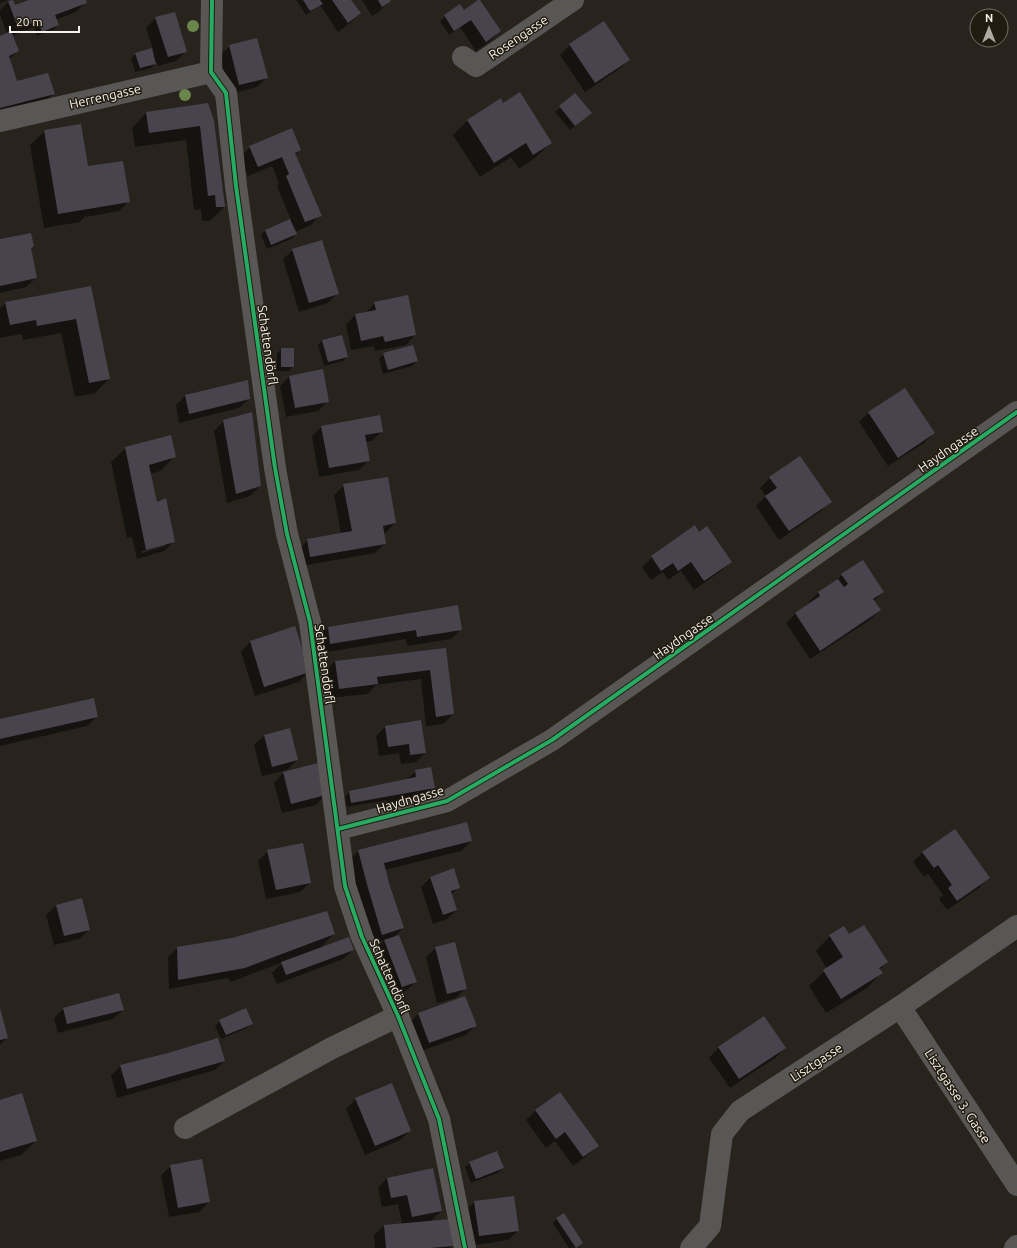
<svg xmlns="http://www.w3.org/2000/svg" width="1017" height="1248" viewBox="0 0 1017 1248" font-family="Ubuntu,sans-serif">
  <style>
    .shadow { fill: #0007; fill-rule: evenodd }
    .building { fill: #48444e }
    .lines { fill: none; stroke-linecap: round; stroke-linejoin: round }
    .minor { stroke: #595755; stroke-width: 22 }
    .cycleway-casing { stroke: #221b10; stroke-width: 6 }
    .cycleway { stroke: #26ab63; stroke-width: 4 }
    .tree { fill: #6a854b }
    .labels { text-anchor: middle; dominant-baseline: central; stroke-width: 3; stroke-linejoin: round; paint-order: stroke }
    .street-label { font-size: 13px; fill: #f6f1ea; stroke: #221b10 }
  </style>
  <rect width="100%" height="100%" fill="#28241d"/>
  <g class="shadow">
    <path d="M0,0h8l-8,3z"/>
    <path d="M10,0h1l3,6 18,-6h53v3l-9,9 -21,8 3,5 -5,5 -16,6 -3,-9 -22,9 6,15 -9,8 7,23 37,12 -9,9 -44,12v-78l7,-3 -7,-19v-5z"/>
    <path d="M296,0h54l10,13 -10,10 -12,9 -18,-27 -14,10z"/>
    <path d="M362,0h26l1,1 -9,10 -8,5z"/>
    <path d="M460,5l4,6 36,20 -10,10 -14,10 -16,-24 -11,8 -9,-14z"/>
    <path d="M156,18l30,33 -10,10 -18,5 -1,-4 -6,6 -16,4 -4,-14 5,-4 17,-5 -7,-21z"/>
    <path d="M570,45l59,15 -10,9 -34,23 -25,-37z"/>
    <path d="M230,46l36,32 -9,9 -27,7 -10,-39z"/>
    <path d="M575,94l11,23 -16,13 -15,-18z"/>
    <path d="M500,100l3,4 48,39 -15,14 -17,12 -8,-12 -31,20 -27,-42 14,-14z"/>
    <path d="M208,104l16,103 -14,14h-8l-1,-12 -7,1 -8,-70 -51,7 -3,-19 14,-15z"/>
    <path d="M45,131l43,36 41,34 -10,10 -33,6v-2l-6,7 -36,6 -14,-83z"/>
    <path d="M250,147l50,3 -5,5 25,60 -9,10 -16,7 1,2 -5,5 -24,10 -6,-14 4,-4 26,-11 -14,-34 2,-3 -7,-17 -24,10 -8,-19z"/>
    <path d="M0,240l30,9 6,29 -10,9 -26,6z"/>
    <path d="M293,250l45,43 -10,10 -29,9 -16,-53z"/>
    <path d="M90,287l19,92 -14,14 -20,4 -14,-64 -38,7 -1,-6 -22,4v-29l5,-6z"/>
    <path d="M375,303l40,32 -9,10 -31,6 -1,-5 -23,4 -5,-25 9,-10 10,-2z"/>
    <path d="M322,341l25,16 -4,4 -19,5 -6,-21z"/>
    <path d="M281,349l12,17 -4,5h-12v-17z"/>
    <path d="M384,354l33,7 -5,5 -29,8 -4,-15z"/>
    <path d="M289,377l39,24 -10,10 -32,6 -6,-31z"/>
    <path d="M185,396l64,3 -10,9 -60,15 -3,-18z"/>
    <path d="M869,412l65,21 -10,10 -36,23 -29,-44z"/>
    <path d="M224,421l36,65 -10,10 -23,7 -13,-72z"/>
    <path d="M321,427l61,4 -10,10 -7,1 3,19 -9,9 -40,7 -7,-41z"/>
    <path d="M126,448l49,8 -15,15 -10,3 6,29 18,38 -10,10 -27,8 -5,-22 -5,1 -16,-76zM165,544v2l-23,7 -1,-2z"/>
    <path d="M799,457l31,44 -9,10 -42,29 -23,-34 10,-10 -6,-8 10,-10z"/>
    <path d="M344,485l51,38 -10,10h-2l2,10 -10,10 -74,13 -3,-16 10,-10 33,-6 -7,-39z"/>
    <path d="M694,527l5,6 32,28 -10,10 -27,19 -13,-19 -13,9 -5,-8 -12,8 -9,-13 10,-10z"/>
    <path d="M842,575l41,17 -9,9 6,9 -10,10 -60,39 -24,-36 9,-9 15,-10 -1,-2 9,-9 15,-10z"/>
    <path d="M457,607l4,22 -10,10 -44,7 -1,-7 -85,14 -3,-16 10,-9z"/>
    <path d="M294,628l14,44 -9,10 -44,14 -14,-44 9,-10z"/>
    <path d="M445,649l8,65 -10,10 -17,2 -5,-47 -45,6 -8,9 -39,4 -3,-27 9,-10z"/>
    <path d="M97,717l-10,9 -87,20v-26z"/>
    <path d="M385,727l40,26 -9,9 -15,2 -2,-11 -20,3 -3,-20z"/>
    <path d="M289,729l8,31 -10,10 -25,6 -8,-31 10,-9z"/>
    <path d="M416,771l17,16 -9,10 -37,7v-4l-40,7 -2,-10 4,-5 57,-12z"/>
    <path d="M283,773l42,22 -9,10 -34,8 -8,-30z"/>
    <path d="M471,841l-10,10 -76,19 18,58 -10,10 23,43 -10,10 -14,5 -17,-45 10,-11 -12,4 -24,-84 10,-9z"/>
    <path d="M268,851l42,32 -10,9 -34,7 -8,-38z"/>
    <path d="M923,852l65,26 -9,10 -32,22 -8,-11 4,-4 -15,-21 -4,3 -11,-15z"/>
    <path d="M453,870l6,17 -8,8 5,15 -9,9 -14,5 -12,-37 9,-9z"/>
    <path d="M81,899l8,31 -10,9 -25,6 -8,-30 10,-9z"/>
    <path d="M334,934l-15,15 34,1 -10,9 -66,25 -5,-11 11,-11 -53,20 -2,-4 -59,11 -1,-32 9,-9z"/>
    <path d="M849,935l38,27 -8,8 2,3 -14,15 -41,25 -17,-27 18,-17 -11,-18 14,-15z"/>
    <path d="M436,948l30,40 -10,10 -19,5 -11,-46z"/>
    <path d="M465,997l10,29 -9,9 -47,17 -10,-28 9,-10z"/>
    <path d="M64,1008l59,2 -10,9 -55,14 -4,-15z"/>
    <path d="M0,1010l7,27 -7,8z"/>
    <path d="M764,1017l21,31 -10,10 -45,30 -21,-30 9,-10z"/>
    <path d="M220,1021l32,2 -5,5 -26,11 -6,-13z"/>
    <path d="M224,1061l-9,9 -98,28 -6,-23 10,-9z"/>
    <path d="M356,1099l54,32 -10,9 -35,15 -19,-46z"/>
    <path d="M0,1101l36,40 -15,14 -21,6z"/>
    <path d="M536,1110l62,36 -10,9 -15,11 -18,-25 -9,7 -20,-28z"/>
    <path d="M470,1163l33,5 -5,5 -27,10 -6,-16z"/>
    <path d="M171,1166l38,36 -10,10 -30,5 -8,-42z"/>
    <path d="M387,1178l54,33 -11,11 22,24 -2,2h-75l-1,-13 10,-9 18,-2 -4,-20 -16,3 -4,-19z"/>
    <path d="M475,1201l43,30 -10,9 -39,6 -4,-35z"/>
    <path d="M557,1218l25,25 -4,4 -9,1 -16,-25z"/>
  </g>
  <g class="building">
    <path d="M13,0l2,5 14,-5h57l1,3 -32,12 4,10 -17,7 -4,-11 -20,7 -10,-27z"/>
    <path d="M303,0h17l3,4 -13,7z"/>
    <path d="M332,0h19l10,13 -13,10z"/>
    <path d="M378,0h12l1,1 -9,6z"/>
    <path d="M478,0h2l21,31 -15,11 -15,-22 -17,11 -10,-16 16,-11 4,6z"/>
    <path d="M175,12l12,40 -19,5 -13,-40z"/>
    <path d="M604,21l26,39 -35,23 -26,-39z"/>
    <path d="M11,31l8,20 -10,5 8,25 31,-8 7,21 -55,14v-72z"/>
    <path d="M257,38l11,40 -29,7 -10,-40z"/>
    <path d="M152,48l4,16 -16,4 -5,-15z"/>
    <path d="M520,92l32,51 -19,12 -7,-12 -32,20 -27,-43 34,-22 2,5z"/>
    <path d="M575,93l17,20 -17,13 -16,-20z"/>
    <path d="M208,103l6,18 11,86h-9l-1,-12 -7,1 -8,-70 -51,7 -3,-21z"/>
    <path d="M81,124l7,42 35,-5 7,41 -72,12 -14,-84z"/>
    <path d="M292,128l9,22 -6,3 27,63 -17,6 -19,-46 3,-2 -7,-17 -24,10 -9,-21z"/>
    <path d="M290,219l7,15 -26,11 -6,-15z"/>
    <path d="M31,233l3,13 -3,2 6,30 -37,8v-47z"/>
    <path d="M322,240l17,54 -30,9 -17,-54z"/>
    <path d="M91,286l19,93 -21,4 -13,-64 -39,7 -1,-6 -26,5 -5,-23z"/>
    <path d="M408,295l8,40 -31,7 -2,-6 -22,5 -6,-27 21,-4 -2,-8z"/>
    <path d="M342,335l6,22 -20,5 -6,-22z"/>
    <path d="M413,345l5,16 -30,9 -5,-17z"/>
    <rect x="281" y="348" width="13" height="19"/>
    <path d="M323,369l6,33 -34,6 -6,-32z"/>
    <path d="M248,380l2,19 -61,15 -4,-19z"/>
    <path d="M905,388l30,45 -37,25 -30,-46z"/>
    <path d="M252,412l9,74 -25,8 -13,-74z"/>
    <path d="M380,415l3,17 -18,3 5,26 -41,7 -8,-42z"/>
    <path d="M171,435l5,22 -27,8 8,37 9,-4 9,44 -29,8 -21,-103z"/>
    <path d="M800,456l32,46 -43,29 -24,-35 12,-8 -8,-11z"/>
    <path d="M388,477l8,46 -13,3 3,18 -76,13 -3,-18 45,-8 -9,-47z"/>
    <path d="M695,525l4,7 8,-6 25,36 -28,19 -13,-19 -13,9 -5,-8 -12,8 -10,-15z"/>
    <path d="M863,560l21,32 -11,7 8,11 -61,41 -25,-38 25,-17 -2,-4 20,-13 6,8 4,-3 -7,-10z"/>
    <path d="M458,605l4,25 -45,7 -1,-7 -86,14 -2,-17z"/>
    <path d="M295,626l15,46 -46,15 -14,-46z"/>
    <path d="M446,648l8,66 -18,3 -6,-47 -53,7 1,7 -39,5 -4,-28z"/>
    <path d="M94,698l4,19 -98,22v-20z"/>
    <path d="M421,720l5,33 -16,2 -1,-11 -21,3 -3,-21z"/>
    <path d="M290,728l8,32 -26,7 -8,-32z"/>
    <path d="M318,763l8,32 -35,9 -8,-32z"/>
    <path d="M431,767l4,21 -84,15 -2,-12 67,-14 -1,-7z"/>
    <path d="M467,822l5,19 -88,22 5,20 15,45 -22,7 -14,-47 -10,-38z"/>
    <path d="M955,829l35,49 -33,23 -9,-13 4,-3 -14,-20 -4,3 -12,-16z"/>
    <path d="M303,843l8,40 -35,7 -9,-40z"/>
    <path d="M454,868l6,20 -9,3 6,19 -14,5 -13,-38z"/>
    <path d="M82,898l8,32 -26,6 -8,-31z"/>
    <path d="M327,911l8,23 -90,34 -67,12 -1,-33 55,-9z"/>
    <path d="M864,925l24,37 -9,6 4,5 -42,26 -18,-29 20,-13 -14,-22 15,-9 5,8z"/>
    <path d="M399,935l18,47 -15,5 -18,-47z"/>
    <path d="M349,937l5,13 -68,25 -5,-13z"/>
    <path d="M455,942l12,47 -20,5 -12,-47z"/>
    <path d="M119,993l5,17 -57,14 -4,-16z"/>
    <path d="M465,996l12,30 -48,17 -11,-30z"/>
    <path d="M0,1008l8,30 -8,2z"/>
    <path d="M246,1008l7,16 -27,11 -7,-15z"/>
    <path d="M764,1016l22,32 -47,31 -21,-32z"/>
    <path d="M218,1038l7,23 -98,28 -7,-24 48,-12z"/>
    <path d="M392,1083l19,48 -36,15 -20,-48z"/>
    <path d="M560,1092l39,54 -16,11 -18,-25 -9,7 -21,-29z"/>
    <path d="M22,1093l15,48 -37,11v-52z"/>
    <path d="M497,1151l7,17 -28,11 -7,-17z"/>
    <path d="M202,1159l8,43 -32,6 -8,-43z"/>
    <path d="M433,1168l9,43 -30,6 -5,-22 -16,3 -4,-20z"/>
    <path d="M514,1196l5,35 -40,5 -5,-35z"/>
    <path d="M564,1213l19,30 -7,5 -20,-30z"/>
    <path d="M451,1219l2,27 -22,2h-45l-2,-23z"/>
  </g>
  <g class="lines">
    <g class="minor">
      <path d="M212,0l-1,72 15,21 10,93 39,282 12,66 23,88 35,264 17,51 36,79 41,103 26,129"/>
      <path d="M463,57l13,9 97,-66"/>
      <path d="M0,121l211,-49"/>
      <path d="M338,829l109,-28 105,-61 465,-328"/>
      <path d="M900,1007l117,178"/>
      <path d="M185,1128l147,-80 66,-32"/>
      <path d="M691,1248l19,-22 12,-92 18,-23 160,-104 117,-81"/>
      <path d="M1015,1248l2,-2"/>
    </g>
    <defs>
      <g id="cycleway">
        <path d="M212,0l-1,72 15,21 10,93 39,282 12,66 23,88 35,264 17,51 36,79 41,103 26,129"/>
        <path d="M338,829l109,-28 105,-61 465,-328"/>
      </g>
    </defs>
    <use href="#cycleway" class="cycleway-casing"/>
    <use href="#cycleway" class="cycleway"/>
  </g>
  <g class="tree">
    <circle cx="193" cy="26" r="6"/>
    <circle cx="185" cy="95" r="6"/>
  </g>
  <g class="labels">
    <g class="street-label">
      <text transform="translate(518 37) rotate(-34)">Rosengasse</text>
      <text transform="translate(105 96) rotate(-13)">Herrengasse</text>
      <text transform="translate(268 345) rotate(82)">Schattendörfl</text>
      <text transform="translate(948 449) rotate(-35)">Haydngasse</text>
      <text transform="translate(683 636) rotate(-35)">Haydngasse</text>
      <text transform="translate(325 664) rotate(82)">Schattendörfl</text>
      <text transform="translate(410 799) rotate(-16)">Haydngasse</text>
      <text transform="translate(390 976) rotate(66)">Schattendörfl</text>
      <text transform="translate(816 1062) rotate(-33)">Lisztgasse</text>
      <text transform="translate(958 1096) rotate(57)">Lisztgasse 3. Gasse</text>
    </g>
  </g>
  <g transform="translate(989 28)"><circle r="19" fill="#221b10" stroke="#777167"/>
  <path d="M0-3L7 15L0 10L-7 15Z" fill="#aea9a2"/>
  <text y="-6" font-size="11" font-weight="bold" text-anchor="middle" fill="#f6f1ea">N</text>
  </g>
  <path d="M10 26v6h69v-6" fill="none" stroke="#f6f1ea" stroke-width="2"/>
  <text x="16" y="26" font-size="12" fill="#f6f1ea" stroke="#221b10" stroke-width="3" paint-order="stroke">20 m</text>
</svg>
